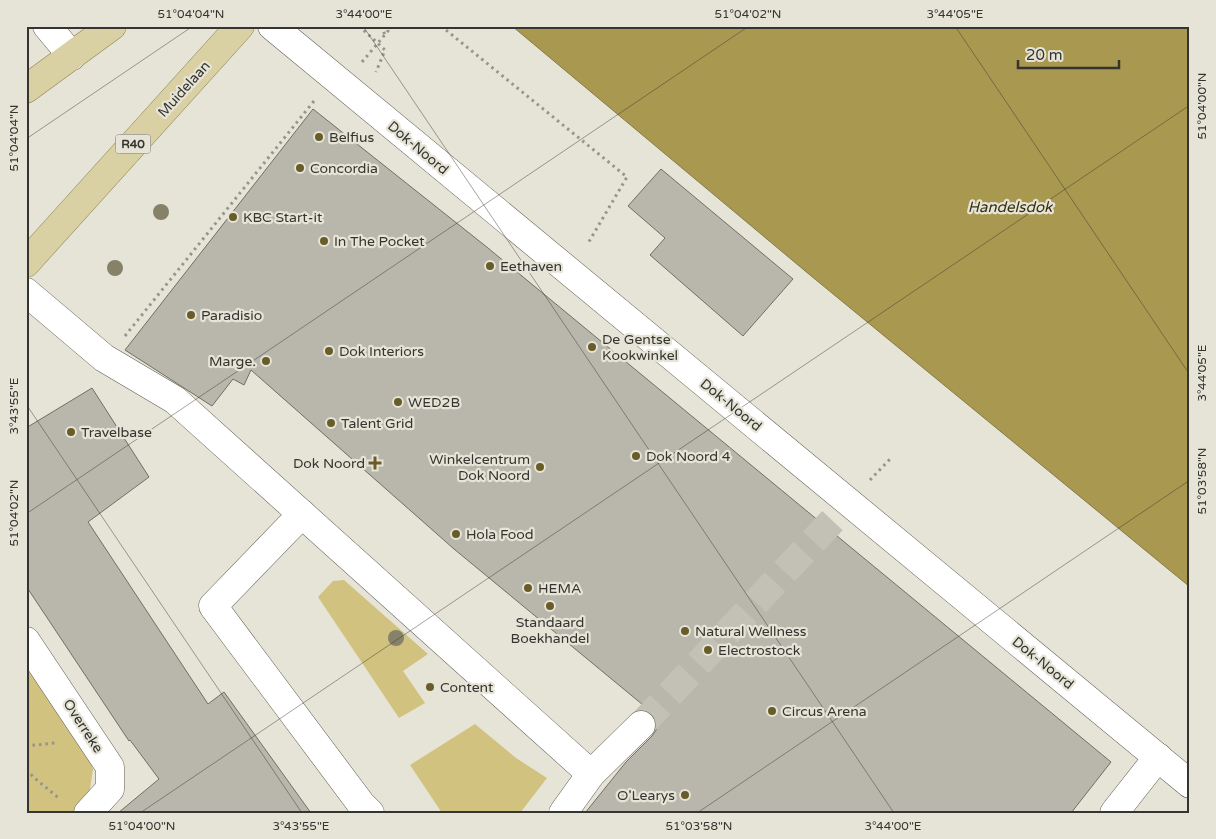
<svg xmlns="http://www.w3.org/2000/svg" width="1216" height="839" viewBox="0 0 1216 839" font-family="'Varela Round',sans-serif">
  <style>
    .green { fill: #d1c280 }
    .water { fill: #a9984f; stroke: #867a46 }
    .building { fill: #b9b6ab; stroke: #716f64 }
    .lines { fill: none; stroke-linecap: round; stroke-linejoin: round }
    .minor-tunnel { stroke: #c3c1b6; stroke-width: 28; stroke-dasharray: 28 14; stroke-linecap: butt }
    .minor-casing { stroke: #615f54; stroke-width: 29 }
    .major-casing { stroke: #8f8554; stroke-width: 29 }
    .path { stroke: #96948c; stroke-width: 3; stroke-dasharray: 2.5 4; stroke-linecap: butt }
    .minor { stroke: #fff; stroke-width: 28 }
    .major { stroke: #d9d0a4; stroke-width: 28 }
    .tree { fill: #868169 }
    .ticks { fill: none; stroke: #353430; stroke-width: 1; stroke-opacity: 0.45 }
    .poi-dot { fill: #685d29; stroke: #e6e4d7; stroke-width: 2 }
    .labels { text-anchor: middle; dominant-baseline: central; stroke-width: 4.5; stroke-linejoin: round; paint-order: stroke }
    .shield { fill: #e6e4d7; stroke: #6a6962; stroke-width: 1 }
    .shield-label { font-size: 12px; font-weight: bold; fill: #353430 }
    .street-label { font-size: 14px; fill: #353430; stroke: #e6e4d7 }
    .poi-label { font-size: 14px; fill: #353430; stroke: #e6e4d7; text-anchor: start }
    .water-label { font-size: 15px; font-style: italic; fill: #362f0e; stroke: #e6e4d7 }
    .neatline { fill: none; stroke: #353430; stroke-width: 2 }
    .ticks-label { font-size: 12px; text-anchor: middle; fill: #353430 }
  </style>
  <rect width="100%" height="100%" fill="#e6e4d7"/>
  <g class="green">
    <path d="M344,580l84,74 -25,17 22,32 -26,15 -81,-121 15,-16z"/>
    <path d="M26,659l60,92 7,18 -3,20 -10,18 -7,6h-47z"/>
    <path d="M475,724l41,34 31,20 -27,35h-78l-32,-48z"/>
  </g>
  <path class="water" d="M512,26h678v561l-380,-312z"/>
  <g class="building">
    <path d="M313,109l175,139 623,514 -40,51h-486l41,-51 26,-26 4,-6v-6l4,-5 -206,-170 -203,-179 -7,15 -11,-6 -21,27 -87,-56z"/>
    <path d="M661,169l132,110 -50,57 -93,-81 15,-17 -37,-32z"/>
    <path d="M92,388l57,89 -61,45 120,182 16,-12 87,121h-193l41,-34 -29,-39 -1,1 -103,-155v-158z"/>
  </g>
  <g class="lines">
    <path class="minor-tunnel" d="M641,725l208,-222"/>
    <defs>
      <g id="minor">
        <path d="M47,26l25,30"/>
        <path d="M272,26l918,758"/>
        <path d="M26,292l78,66 71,42 416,374"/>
        <path d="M302,514l-89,92 148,198 9,9"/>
        <path d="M26,641l84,126v22l-22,24"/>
        <path d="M563,813l28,-39 50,-49"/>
        <path d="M1114,813l44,-56"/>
      </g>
      <g id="major">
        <path d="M26,89l86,-63"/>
        <path d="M26,263l214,-237"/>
      </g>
    </defs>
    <use href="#minor" class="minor-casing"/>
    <use href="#major" class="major-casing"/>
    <g class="path">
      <path d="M359,26l26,24 -9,22"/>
      <path d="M381,26l4,9"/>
      <path d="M441,26l186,151 -40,68"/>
      <path d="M362,62l26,-31 -1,-5"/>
      <path d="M125,336l189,-235"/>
      <path d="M870,480l22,-23"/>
      <path d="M26,746l29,-3"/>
      <path d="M26,770l12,11 22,18"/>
    </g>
    <use href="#minor" class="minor"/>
    <use href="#major" class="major"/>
  </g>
  <g class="tree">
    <circle cx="161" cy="212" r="8"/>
    <circle cx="115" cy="268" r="8"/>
    <circle cx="396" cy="638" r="8"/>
  </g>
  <path class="ticks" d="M363,26l531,787M955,26l235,349M26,139l167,-113M26,404l276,409M26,514l723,-488M140,813l1050,-708M697,813l493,-333"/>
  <g class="poi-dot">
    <circle cx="319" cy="137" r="5"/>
    <circle cx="300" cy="168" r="5"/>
    <circle cx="233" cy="217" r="5"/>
    <circle cx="324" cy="241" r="5"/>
    <circle cx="490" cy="266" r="5"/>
    <circle cx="191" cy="315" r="5"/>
    <circle cx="592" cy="347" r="5"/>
    <circle cx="329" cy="351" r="5"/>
    <circle cx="266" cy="361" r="5"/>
    <circle cx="398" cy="402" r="5"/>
    <circle cx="331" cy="423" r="5"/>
    <circle cx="71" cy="432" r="5"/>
    <circle cx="636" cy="456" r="5"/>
    <path d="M372.5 455.5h5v5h5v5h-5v5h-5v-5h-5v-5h5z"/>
    <circle cx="540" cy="467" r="5"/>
    <circle cx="456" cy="534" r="5"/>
    <circle cx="528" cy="588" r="5"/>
    <circle cx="550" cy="606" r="5"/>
    <circle cx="685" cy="631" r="5"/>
    <circle cx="708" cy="650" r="5"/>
    <circle cx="430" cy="687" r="5"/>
    <circle cx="772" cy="711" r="5"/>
    <circle cx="685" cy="795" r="5"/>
  </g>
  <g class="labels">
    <rect class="shield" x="115.5" y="134.5" width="35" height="19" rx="4"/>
    <g class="shield-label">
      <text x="133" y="144">R40</text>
    </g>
    <g class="street-label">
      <text transform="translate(184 89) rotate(-48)">Muidelaan</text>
      <text transform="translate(418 148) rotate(40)">Dok-Noord</text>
      <text transform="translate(731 405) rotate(39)">Dok-Noord</text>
      <text transform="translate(1043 663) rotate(39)">Dok-Noord</text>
      <text transform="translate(83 726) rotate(57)">Overreke</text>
    </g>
    <g class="poi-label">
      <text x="329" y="137">Belfius</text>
      <text x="310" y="168">Concordia</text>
      <text x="243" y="217">KBC Start-it</text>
      <text x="334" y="241">In The Pocket</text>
      <text x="500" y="266">Eethaven</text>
      <text x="201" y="315">Paradisio</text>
      <text x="602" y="339">De Gentse<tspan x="602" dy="16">Kookwinkel</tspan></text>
      <text x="339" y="351">Dok Interiors</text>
      <text x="256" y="361" text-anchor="end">Marge.</text>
      <text x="408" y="402">WED2B</text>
      <text x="341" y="423">Talent Grid</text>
      <text x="81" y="432">Travelbase</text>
      <text x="646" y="456">Dok Noord 4</text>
      <text x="530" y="459" text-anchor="end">Winkelcentrum<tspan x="530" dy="16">Dok Noord</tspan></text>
      <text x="365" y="463" text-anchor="end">Dok Noord</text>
      <text x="466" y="534">Hola Food</text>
      <text x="538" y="588">HEMA</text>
      <text x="550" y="622" text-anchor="middle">Standaard<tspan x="550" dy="16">Boekhandel</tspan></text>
      <text x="695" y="631">Natural Wellness</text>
      <text x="718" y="650">Electrostock</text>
      <text x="440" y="687">Content</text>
      <text x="782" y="711">Circus Arena</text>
      <text x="675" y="795" text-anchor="end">O'Learys</text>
    </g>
    <g class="water-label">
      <text x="1010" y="207">Handelsdok</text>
    </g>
  </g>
  <rect width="1216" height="839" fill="none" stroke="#e6e4d7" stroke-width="55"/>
  <path d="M1018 60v8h101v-8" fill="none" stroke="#353430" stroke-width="2.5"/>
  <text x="1026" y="60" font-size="15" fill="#353430" stroke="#e6e4d7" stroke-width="4" paint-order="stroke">20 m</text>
  <rect x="28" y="28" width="1160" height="784" class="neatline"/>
  <g class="ticks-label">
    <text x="191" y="18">51°04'04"N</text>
    <text x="364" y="18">3°44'00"E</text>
    <text x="748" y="18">51°04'02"N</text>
    <text x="955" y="18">3°44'05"E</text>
    <text transform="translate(1202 106) rotate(-90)" y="4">51°04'00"N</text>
    <text transform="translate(14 138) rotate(-90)" y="4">51°04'04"N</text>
    <text transform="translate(1202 373) rotate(-90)" y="4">3°44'05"E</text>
    <text transform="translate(14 406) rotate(-90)" y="4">3°43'55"E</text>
    <text transform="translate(1202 481) rotate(-90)" y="4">51°03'58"N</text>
    <text transform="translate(14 513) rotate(-90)" y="4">51°04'02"N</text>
    <text x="142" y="830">51°04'00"N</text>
    <text x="301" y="830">3°43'55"E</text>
    <text x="699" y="830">51°03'58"N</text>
    <text x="893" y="830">3°44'00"E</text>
  </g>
</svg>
